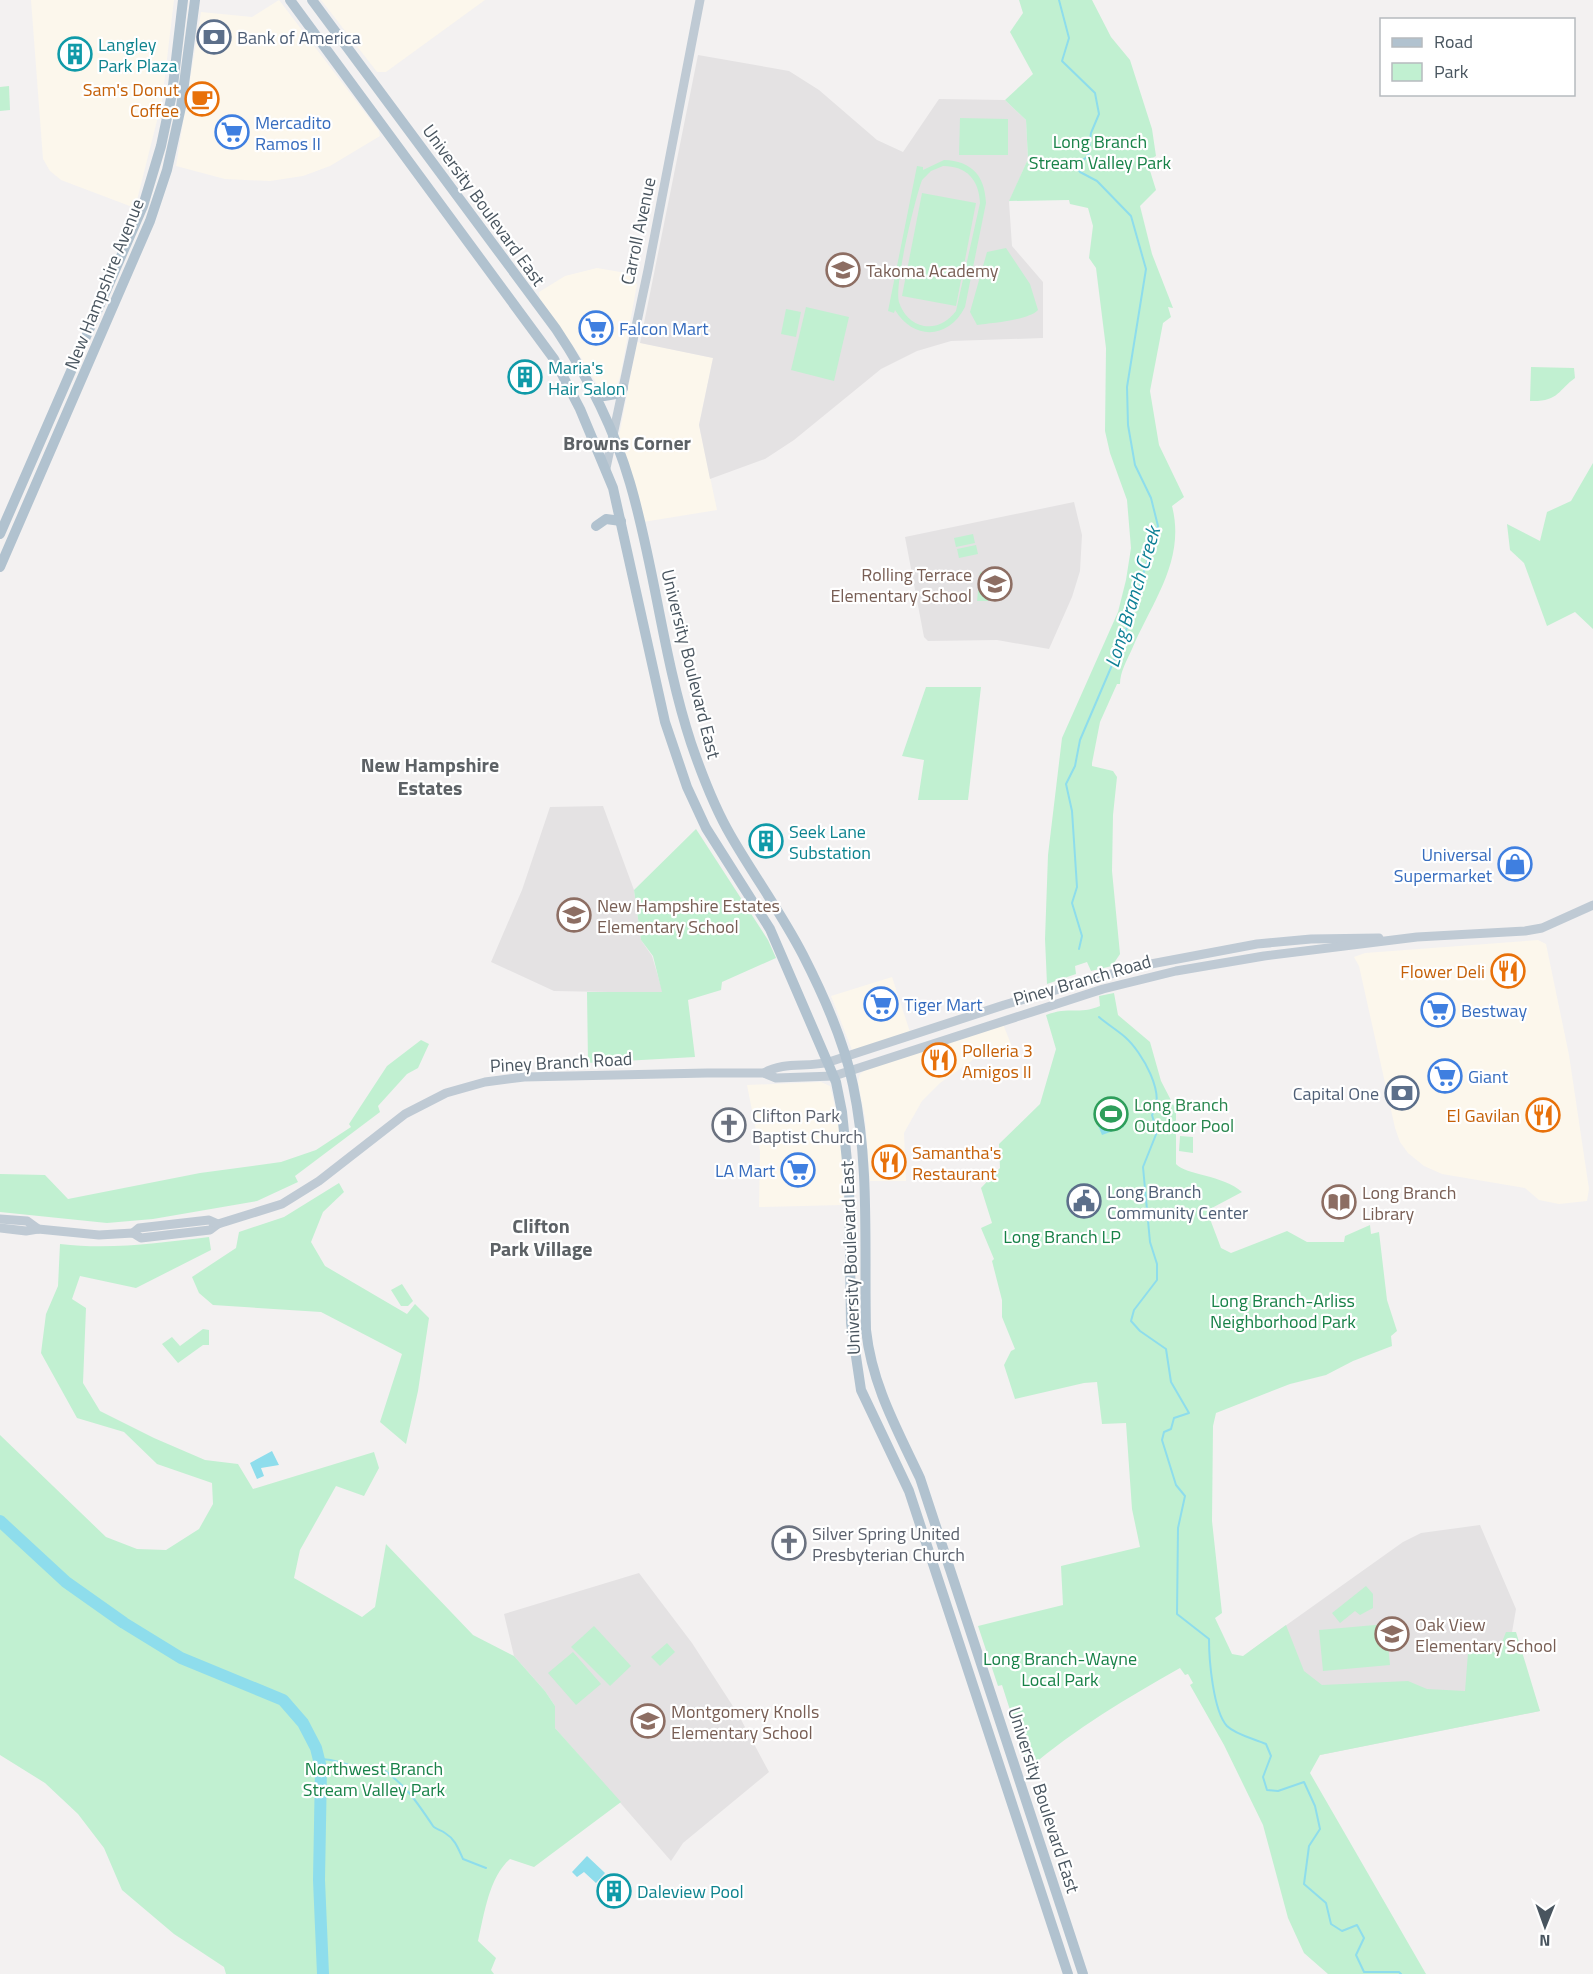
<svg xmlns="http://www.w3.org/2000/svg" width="1593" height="1974" viewBox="0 0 1593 1974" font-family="'Titillium Web',sans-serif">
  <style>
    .commercial { fill: #fcf7ec }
    .education { fill: #e4e2e3 }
    .green { fill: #c1f0d1; fill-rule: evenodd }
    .water { fill: #8eddec }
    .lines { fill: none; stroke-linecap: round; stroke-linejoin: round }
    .stream { stroke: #8eddec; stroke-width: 2 }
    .river { stroke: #8eddec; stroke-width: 12 }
    .secondary { stroke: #bfcad4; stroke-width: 9 }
    .primary { stroke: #b1c2cf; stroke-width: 10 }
    .labels { text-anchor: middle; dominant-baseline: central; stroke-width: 4.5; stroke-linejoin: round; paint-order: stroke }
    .service-label { font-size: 18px; fill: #4e5e75; stroke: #fff; text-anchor: start }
    .culture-label { font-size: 18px; fill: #0d838f; stroke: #fff; text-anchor: start }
    .food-label { font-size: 18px; fill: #c56008; stroke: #fff; text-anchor: end }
    .shop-label { font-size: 18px; fill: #366cbe; stroke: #fff; text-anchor: start }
    .park-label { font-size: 18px; fill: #188248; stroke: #fff }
    .street-label { font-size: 18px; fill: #49555f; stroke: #fff }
    .education-label { font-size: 18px; fill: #785e54; stroke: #fff; text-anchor: start }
    .leisure-label { font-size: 18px; fill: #27864d; stroke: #fff; text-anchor: start }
    .worship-label { font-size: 18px; fill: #5b616d; stroke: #fff; text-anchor: start }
    .neighbourhood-label { font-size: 20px; font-weight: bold; fill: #5d6266; stroke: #fff }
    .water-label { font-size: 20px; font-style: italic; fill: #0e8096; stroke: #fff }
  </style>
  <rect width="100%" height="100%" fill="#f3f1f1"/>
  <g class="commercial">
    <path d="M31,0h143l-12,101 -27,107 -74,-28 -11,-9 -7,-12z"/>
    <path d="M279,0l100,131 1,5 -50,30 -27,10 -33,5 -45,-2 -49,-13 25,-154 51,5z"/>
    <path d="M321,0h164l-99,72h-9z"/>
    <path d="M597,268l29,5 11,11 -16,89 -3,10 -11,8 -7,-2 -20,-33 -40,-57 -1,-7 26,-16z"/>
    <path d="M637,342l76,16 -14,67 18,85 -74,12 -24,-86z"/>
    <path d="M1538,940l8,4 23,111 20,134 -2,12 -28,3 -20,-4 -14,-12 -83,-14 -18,-8 -16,-13 -8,-11 -5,-14 -36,-162 -5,-9 11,-4z"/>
    <path d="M892,977l19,58 -59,15 -21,-54z"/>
    <path d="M1003,1024l10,25 -11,6 -14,-2 -14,6 -34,24 -18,18 -18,32 2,48h-36l-5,-63 -7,-36 2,-8 6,-5z"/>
    <path d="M821,1082l9,4 9,38 5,54 -1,27 -84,2 1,-56 -13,-66z"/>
  </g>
  <g class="education">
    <path d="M698,55l91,16 30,19 58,50 26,12 36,-53 66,1 21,20 2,39 -19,43 3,44 31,36v56l-92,3 -34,10 -36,18 -87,71 -29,19 -55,20 -11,-54 14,-67 -73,-15z"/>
    <path d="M1074,502l8,33 -2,36 -8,26 -23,52 -52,-9 -69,1 -4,-4 -19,-100z"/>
    <path d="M603,806l31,84 7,50 11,16 11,37 -109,-2 -63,-29 31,-72 28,-83z"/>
    <path d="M1480,1525l36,84 -6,35 30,67 -220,44 -70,-104 153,-109 18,-9z"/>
    <path d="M639,1573l53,70 46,71 31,58 -86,71 -12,18 -116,-133v-22l-10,-15 -31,-35 -10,-42z"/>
  </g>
  <g class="green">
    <path d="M1019,0h73l19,37 19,23 22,69 4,27 -9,5 9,29 -16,16 12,48 21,54 -5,-1 3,10 -8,6 -13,68 9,54 25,52 -12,9c14,54 -20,96 -40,143 -5,11 -12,23 -12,35h-3l-17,38 -8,41v3l21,5 4,6 -4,38 -1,56 8,83 -8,12 -21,5 -4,-9 -12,4 1,8 -29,10 -2,-45 3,-84 14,-117 56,-126 8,-32 5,-32 -4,-48 -17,-47 -5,-22 1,-83 -10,-80 -7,-10 4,-32 -5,-18 -18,-4 -1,-4 -60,1 19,-42 -2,-39 -21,-20 28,-26 -23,-42 13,-19z"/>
    <path d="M9,86l1,24 -10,1v-24z"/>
    <path d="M960,118l48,1v36h-49z"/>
    <path d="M944,160c28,1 41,16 42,43l-21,104c-16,32 -51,34 -70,3l-1,3 -6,-2 29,-145 6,1v3zM943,166c24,0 36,14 37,37l-24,108c-8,10 -18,17 -32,15 -12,-2 -22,-13 -25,-24 -5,-17 16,-103 23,-122l9,-9z"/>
    <path d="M922,193l54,10 -20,103 -54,-10z"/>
    <path d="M1006,248l24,36 8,26c-9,10 -46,13 -61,15l-7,-13 17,-60z"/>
    <path d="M806,307l43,10 -15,64 -43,-11z"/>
    <path d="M786,309l15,3 -5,25 -15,-3z"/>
    <path d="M1531,367l43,1 1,10c-17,12 -16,24 -45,23z"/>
    <path d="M1593,463v166l-18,-17 -28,14 -23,-63 -14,-13 -3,-26 33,17 7,-29 24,-11z"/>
    <path d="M973,534l2,9 -19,4 -2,-9z"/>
    <path d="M976,545l2,9 -19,4 -2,-9z"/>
    <path d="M980,572l12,2 -4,27h-11z"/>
    <path d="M926,687h55l-13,113h-50l6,-40 -22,-4z"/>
    <path d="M696,829l72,111 8,18 -54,24 -1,8 -33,10 7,57 -107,6 -1,-71h75l-9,-36 -12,-16 -7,-50z"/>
    <path d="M1114,993l4,22 32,27 11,39 15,29v54c10,11 47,11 66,28l-32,17v10l11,29 10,5 56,-22 20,11h37l1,-6 25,-11 1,9 8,-2 8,68 10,31 -6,5 1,10 -39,15 -27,14 -36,9 -74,29 -3,13 -1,95 10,92 -7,5 17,36 11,2 43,-31 18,46 18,14 86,-4 19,8 38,2 3,-38 30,-1 8,-20h10l24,79 -220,44 -10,18 116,201h-98l-24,-21 -16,-35 -25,-93 -39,-80 -34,-60 3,-2 -5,-9 -3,1 -5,-7c-53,30 -104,60 -151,100l-4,-1 1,-7 -24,-75 -4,1 -20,-60 85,-21 -2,-39 79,-19 -8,-38 -6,-86 -24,1 -5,-42 -13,1 -69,16 -11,-34 7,-14 4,-2 -13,-32v-17l-10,-39 2,-2 -13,-31 11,-5 -11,-35 19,-20 -1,-24 41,-40 16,-55 -10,-34c23,-9 33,0 54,-9l-1,-10z"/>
    <path d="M421,1040l8,4 -11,24 -11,6 -29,32 2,6 -85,64 3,6 -41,19 -104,18 -46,4 -107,-11v-38l45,1 23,24 132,-26 81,-11 35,-12 35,-23 -2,-3 38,-58z"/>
    <path d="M1180,1136l13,1v16l-14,-2z"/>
    <path d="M339,1183l5,9 -21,20 -12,30 14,24 82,48 8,-10 14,14 -11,73 -12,53 -26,-22 22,-68 -81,-42 -108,-7 -14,-12 -7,-16 44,-29 3,-16 45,-15z"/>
    <path d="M209,1237l2,13 -75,38 -56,-12 -8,23 14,9 -3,75 17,28 54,27 51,22 33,4 15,25 121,-37 5,16 -15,28 -28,-10 -36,64 -6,28 68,39 13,-10 11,-63 87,91 41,21 31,35 10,15v22l66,74 -87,65 -24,-8c-21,18 -26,56 -32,82l18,17 -5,12 3,4h-268l-2,-7 -50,-33 -52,-44 -18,-42 -26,-34 -33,-31 -45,-28v-320l106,102 31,12 29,1 33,-21 14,-25 -1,-21 -55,-19 -33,-32 -47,-14 -36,-65 5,-39 12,-28 2,-42c51,6 98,-1 149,-7z"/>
    <path d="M402,1284l11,17 -5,5h-7l-10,-16z"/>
    <path d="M203,1329l6,1v15h-6l-25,18 -16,-19 10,-7 8,9z"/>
    <path d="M1366,1586l7,8v14l-13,7 -5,-4 -15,12 -8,-10z"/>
    <path d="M1386,1624l4,41 -67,6 -4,-41z"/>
    <path d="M594,1626l37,40 -21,20 -39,-39z"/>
    <path d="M667,1643l8,9 -15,14 -9,-9z"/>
    <path d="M573,1652l28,32 -25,21 -28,-32z"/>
  </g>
  <g class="water">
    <path d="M1115,1103l9,24 -22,8 -5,-12 9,-4 -4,-11z"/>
    <path d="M272,1451l7,14 -18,3 3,8 -7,3 -7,-16z"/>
    <path d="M587,1856l18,17 -9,10 -12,-11 -7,5 -5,-5z"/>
  </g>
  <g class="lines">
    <g class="stream">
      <path d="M1059,0l10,38 -7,23 33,32 4,21 -8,19 -3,23 -12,10 4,6 17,9 34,35 15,53 -19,118 1,38 7,40 16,33 7,28 -34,111 -44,103 -5,26 -9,18 6,27 5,76 -5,16 10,33 -3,13"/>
      <path d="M1099,1017c8,7 18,13 26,20 17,15 42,58 27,78l5,17 -14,35 7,75 7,22v16l-23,30 -3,11 9,10 26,18 5,33 18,31 -15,5 -3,11 -7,3 -2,8 14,45 9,11 -7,32 -1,86 32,25c0,20 4,72 18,87 9,9 28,13 39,18l5,12 -8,21 4,13 11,1 26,-9 11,24 5,23 -11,17 -5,38 22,19 5,21 11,7 15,-6 7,13 -8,17 8,17h35l2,2"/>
      <path d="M319,1759c25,0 33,13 58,6 28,19 38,34 56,61 2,3 8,4 12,7 10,6 13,15 18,26l23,9"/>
    </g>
    <path class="river" d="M0,1521l66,61 58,41 57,35 102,42 20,23 13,25 5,20 -2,112 4,94"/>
    <g class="secondary">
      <path d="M606,468l42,-198 52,-270"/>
      <path d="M764,1073c20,-12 43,-5 65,-11l175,-57 131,-38 122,-23 54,-5 68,-1"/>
      <path d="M0,1219l27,2 11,8"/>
      <path d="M0,1228l26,3 12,-2 61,6 34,-2 8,5 69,-8 8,-6 64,-20 37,-23 86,-67 41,-21 39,-11 39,-5 183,-4h57l12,5 58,-2 269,-87 73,-18 88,-15 153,-19 108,-6 17,-3 51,-23"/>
      <path d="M133,1233l6,-5 70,-8 9,4"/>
    </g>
    <g class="primary">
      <path d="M290,0l264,359 26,50 33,79 52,234 22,65 19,41 64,101 66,153 6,30 7,69 2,142 10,67 48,101 159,483"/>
      <path d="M312,0l244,329c32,48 58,99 74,154 25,85 33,175 61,260 11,32 23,64 40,93 23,40 51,78 72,119 21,41 41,85 50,130 17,80 11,164 13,245 6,55 31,99 54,148l163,496"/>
      <path d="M593,390l11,6 12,-2 7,-6"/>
      <path d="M596,526l10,-7 15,2"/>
      <path d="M0,534l143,-328 18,-60 11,-52 11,-94"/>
      <path d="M0,567l150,-346 17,-51 14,-63 14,-107"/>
    </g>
  </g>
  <defs>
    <symbol id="bank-ring" viewBox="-11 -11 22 22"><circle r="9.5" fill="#fff" stroke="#5c6f8a" stroke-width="1.5"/><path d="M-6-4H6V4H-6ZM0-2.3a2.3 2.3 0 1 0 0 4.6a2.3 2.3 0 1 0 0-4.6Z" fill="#5c6f8a"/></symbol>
    <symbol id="building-ring" viewBox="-11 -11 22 22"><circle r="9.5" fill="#fff" stroke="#0f9aa8" stroke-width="1.5"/><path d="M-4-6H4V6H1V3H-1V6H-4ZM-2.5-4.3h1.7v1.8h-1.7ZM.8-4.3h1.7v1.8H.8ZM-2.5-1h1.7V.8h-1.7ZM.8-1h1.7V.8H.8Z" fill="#0f9aa8"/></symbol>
    <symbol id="cafe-ring" viewBox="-11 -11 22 22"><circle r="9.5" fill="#fff" stroke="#e8710a" stroke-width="1.5"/><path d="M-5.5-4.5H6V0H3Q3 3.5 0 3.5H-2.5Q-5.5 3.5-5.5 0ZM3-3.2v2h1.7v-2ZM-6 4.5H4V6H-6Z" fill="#e8710a"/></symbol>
    <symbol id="supermarket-ring" viewBox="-11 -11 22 22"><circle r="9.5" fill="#fff" stroke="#3f7fe0" stroke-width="1.5"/><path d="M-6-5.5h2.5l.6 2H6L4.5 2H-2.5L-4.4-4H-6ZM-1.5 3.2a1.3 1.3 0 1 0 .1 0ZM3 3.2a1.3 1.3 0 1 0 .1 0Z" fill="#3f7fe0"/></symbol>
    <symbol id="school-ring" viewBox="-11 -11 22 22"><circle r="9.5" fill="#fff" stroke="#8d6e63" stroke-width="1.5"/><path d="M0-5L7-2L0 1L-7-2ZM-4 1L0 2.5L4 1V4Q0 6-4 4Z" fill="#8d6e63"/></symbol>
    <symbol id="shop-ring" viewBox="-11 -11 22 22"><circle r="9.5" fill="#fff" stroke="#3f7fe0" stroke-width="1.5"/><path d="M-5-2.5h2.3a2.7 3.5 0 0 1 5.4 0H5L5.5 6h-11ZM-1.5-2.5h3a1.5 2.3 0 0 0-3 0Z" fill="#3f7fe0"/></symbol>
    <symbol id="restaurant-ring" viewBox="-11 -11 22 22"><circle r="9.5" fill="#fff" stroke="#e8710a" stroke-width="1.5"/><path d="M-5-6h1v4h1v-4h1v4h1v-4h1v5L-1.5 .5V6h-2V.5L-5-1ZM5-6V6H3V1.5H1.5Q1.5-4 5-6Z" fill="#e8710a"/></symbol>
    <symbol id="stadium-ring" viewBox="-11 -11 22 22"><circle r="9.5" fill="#fff" stroke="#2e9e5b" stroke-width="1.5"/><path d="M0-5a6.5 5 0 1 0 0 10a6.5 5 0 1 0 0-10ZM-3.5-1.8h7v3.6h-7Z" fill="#2e9e5b"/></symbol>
    <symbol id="church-ring" viewBox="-11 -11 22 22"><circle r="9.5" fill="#fff" stroke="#6b7280" stroke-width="1.5"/><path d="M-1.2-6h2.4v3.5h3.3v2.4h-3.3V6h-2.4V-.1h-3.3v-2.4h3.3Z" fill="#6b7280"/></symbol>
    <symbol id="civic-ring" viewBox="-11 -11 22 22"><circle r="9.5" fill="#fff" stroke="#5c6f8a" stroke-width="1.5"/><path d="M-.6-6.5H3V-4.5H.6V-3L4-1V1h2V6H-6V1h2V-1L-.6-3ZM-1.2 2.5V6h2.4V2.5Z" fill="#5c6f8a"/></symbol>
    <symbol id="library-ring" viewBox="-11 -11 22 22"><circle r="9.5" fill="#fff" stroke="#8d6e63" stroke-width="1.5"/><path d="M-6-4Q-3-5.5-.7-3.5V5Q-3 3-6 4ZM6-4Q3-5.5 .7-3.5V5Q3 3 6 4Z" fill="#8d6e63"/></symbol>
  </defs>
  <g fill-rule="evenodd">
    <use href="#bank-ring" x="195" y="18" width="38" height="38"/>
    <use href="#building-ring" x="56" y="35" width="38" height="38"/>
    <use href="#cafe-ring" x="183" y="80" width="38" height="38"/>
    <use href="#supermarket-ring" x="213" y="113" width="38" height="38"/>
    <use href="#school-ring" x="824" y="251" width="38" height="38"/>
    <use href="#supermarket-ring" x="577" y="309" width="38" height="38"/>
    <use href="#building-ring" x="506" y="358" width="38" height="38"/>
    <use href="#school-ring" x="976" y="565" width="38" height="38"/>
    <use href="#building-ring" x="747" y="822" width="38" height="38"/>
    <use href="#shop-ring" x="1496" y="845" width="38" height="38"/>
    <use href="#school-ring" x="555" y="896" width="38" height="38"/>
    <use href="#restaurant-ring" x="1489" y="952" width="38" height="38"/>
    <use href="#supermarket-ring" x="862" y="985" width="38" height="38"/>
    <use href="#supermarket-ring" x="1419" y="991" width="38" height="38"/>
    <use href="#restaurant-ring" x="920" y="1041" width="38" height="38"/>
    <use href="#supermarket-ring" x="1426" y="1057" width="38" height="38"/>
    <use href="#bank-ring" x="1383" y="1074" width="38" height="38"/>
    <use href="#stadium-ring" x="1092" y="1095" width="38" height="38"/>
    <use href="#restaurant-ring" x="1524" y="1096" width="38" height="38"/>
    <use href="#church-ring" x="710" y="1106" width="38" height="38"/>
    <use href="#restaurant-ring" x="870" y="1143" width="38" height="38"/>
    <use href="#supermarket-ring" x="779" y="1151" width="38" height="38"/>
    <use href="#civic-ring" x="1065" y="1182" width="38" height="38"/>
    <use href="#library-ring" x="1320" y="1183" width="38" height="38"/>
    <use href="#church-ring" x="770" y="1524" width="38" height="38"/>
    <use href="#school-ring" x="1373" y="1615" width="38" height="38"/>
    <use href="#school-ring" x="629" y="1702" width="38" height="38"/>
    <use href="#building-ring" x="595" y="1872" width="38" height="38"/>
  </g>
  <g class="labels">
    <g class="service-label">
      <text x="237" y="37">Bank of America</text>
      <text x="1379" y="1093" text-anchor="end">Capital One</text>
      <text x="1107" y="1191">Long Branch<tspan x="1107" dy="21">Community Center</tspan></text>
    </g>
    <g class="culture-label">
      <text x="98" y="44">Langley<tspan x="98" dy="21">Park Plaza</tspan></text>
      <text x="548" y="367">Maria's<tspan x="548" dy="21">Hair Salon</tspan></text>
      <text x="789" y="831">Seek Lane<tspan x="789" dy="21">Substation</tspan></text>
      <text x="637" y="1891">Daleview Pool</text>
    </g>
    <g class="food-label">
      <text x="179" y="89">Sam's Donut<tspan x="179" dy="21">Coffee</tspan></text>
      <text x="1485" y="971">Flower Deli</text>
      <text x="962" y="1050" text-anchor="start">Polleria 3<tspan x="962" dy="21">Amigos II</tspan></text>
      <text x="1520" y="1115">El Gavilan</text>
      <text x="912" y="1152" text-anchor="start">Samantha's<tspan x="912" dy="21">Restaurant</tspan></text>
    </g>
    <g class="shop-label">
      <text x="255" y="122">Mercadito<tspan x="255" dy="21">Ramos II</tspan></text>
      <text x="619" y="328">Falcon Mart</text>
      <text x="1492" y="854" text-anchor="end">Universal<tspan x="1492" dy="21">Supermarket</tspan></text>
      <text x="904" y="1004">Tiger Mart</text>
      <text x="1461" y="1010">Bestway</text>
      <text x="1468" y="1076">Giant</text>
      <text x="775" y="1170" text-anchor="end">LA Mart</text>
    </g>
    <g class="park-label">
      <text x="1100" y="141">Long Branch<tspan x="1100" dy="21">Stream Valley Park</tspan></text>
      <text x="1062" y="1236">Long Branch LP</text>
      <text x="1283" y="1300">Long Branch-Arliss<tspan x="1283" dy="21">Neighborhood Park</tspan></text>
      <text x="1060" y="1658">Long Branch-Wayne<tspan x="1060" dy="21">Local Park</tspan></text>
      <text x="374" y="1768">Northwest Branch<tspan x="374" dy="21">Stream Valley Park</tspan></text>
    </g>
    <g class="street-label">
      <text transform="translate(484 205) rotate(54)">University Boulevard East</text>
      <text transform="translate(638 231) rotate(-78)">Carroll Avenue</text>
      <text transform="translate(104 284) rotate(-68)">New Hampshire Avenue</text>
      <text transform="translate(691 664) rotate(76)">University Boulevard East</text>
      <text transform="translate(1082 980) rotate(-16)">Piney Branch Road</text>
      <text transform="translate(561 1062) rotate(-3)">Piney Branch Road</text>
      <text transform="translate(850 1258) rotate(-92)">University Boulevard East</text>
      <text transform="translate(1044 1800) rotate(72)">University Boulevard East</text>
    </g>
    <g class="education-label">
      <text x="866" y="270">Takoma Academy</text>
      <text x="972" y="574" text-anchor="end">Rolling Terrace<tspan x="972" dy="21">Elementary School</tspan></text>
      <text x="597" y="905">New Hampshire Estates<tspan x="597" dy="21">Elementary School</tspan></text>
      <text x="1362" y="1192">Long Branch<tspan x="1362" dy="21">Library</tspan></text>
      <text x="1415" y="1624">Oak View<tspan x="1415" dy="21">Elementary School</tspan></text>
      <text x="671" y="1711">Montgomery Knolls<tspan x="671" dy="21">Elementary School</tspan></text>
    </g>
    <g class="leisure-label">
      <text x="1134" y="1104">Long Branch<tspan x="1134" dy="21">Outdoor Pool</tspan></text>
    </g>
    <g class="worship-label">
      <text x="752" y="1115">Clifton Park<tspan x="752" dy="21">Baptist Church</tspan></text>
      <text x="812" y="1533">Silver Spring United<tspan x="812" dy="21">Presbyterian Church</tspan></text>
    </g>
    <g class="neighbourhood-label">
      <text x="627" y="442">Browns Corner</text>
      <text x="430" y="764">New Hampshire<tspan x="430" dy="23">Estates</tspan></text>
      <text x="541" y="1225">Clifton<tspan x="541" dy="23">Park Village</tspan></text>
    </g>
    <g class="water-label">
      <text transform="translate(1132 597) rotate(-73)">Long Branch Creek</text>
    </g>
  </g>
  <rect x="1380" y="18" width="195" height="78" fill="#ffffff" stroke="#b6bbbf" stroke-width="1.5"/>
  <rect x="1392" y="38" width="30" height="9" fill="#b1c2cf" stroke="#b6bbbf" stroke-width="1.5"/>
  <text x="1434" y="48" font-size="18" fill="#49555f">Road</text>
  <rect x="1392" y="63" width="30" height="18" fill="#c1f0d1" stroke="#b6bbbf" stroke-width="1.5"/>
  <text x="1434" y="78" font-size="18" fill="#49555f">Park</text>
  <g transform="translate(1545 1926) rotate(181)" stroke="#ffffff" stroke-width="4.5" paint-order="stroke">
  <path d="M0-4.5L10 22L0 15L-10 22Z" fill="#49555f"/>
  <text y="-9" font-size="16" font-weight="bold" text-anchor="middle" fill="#49555f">N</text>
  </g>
</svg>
